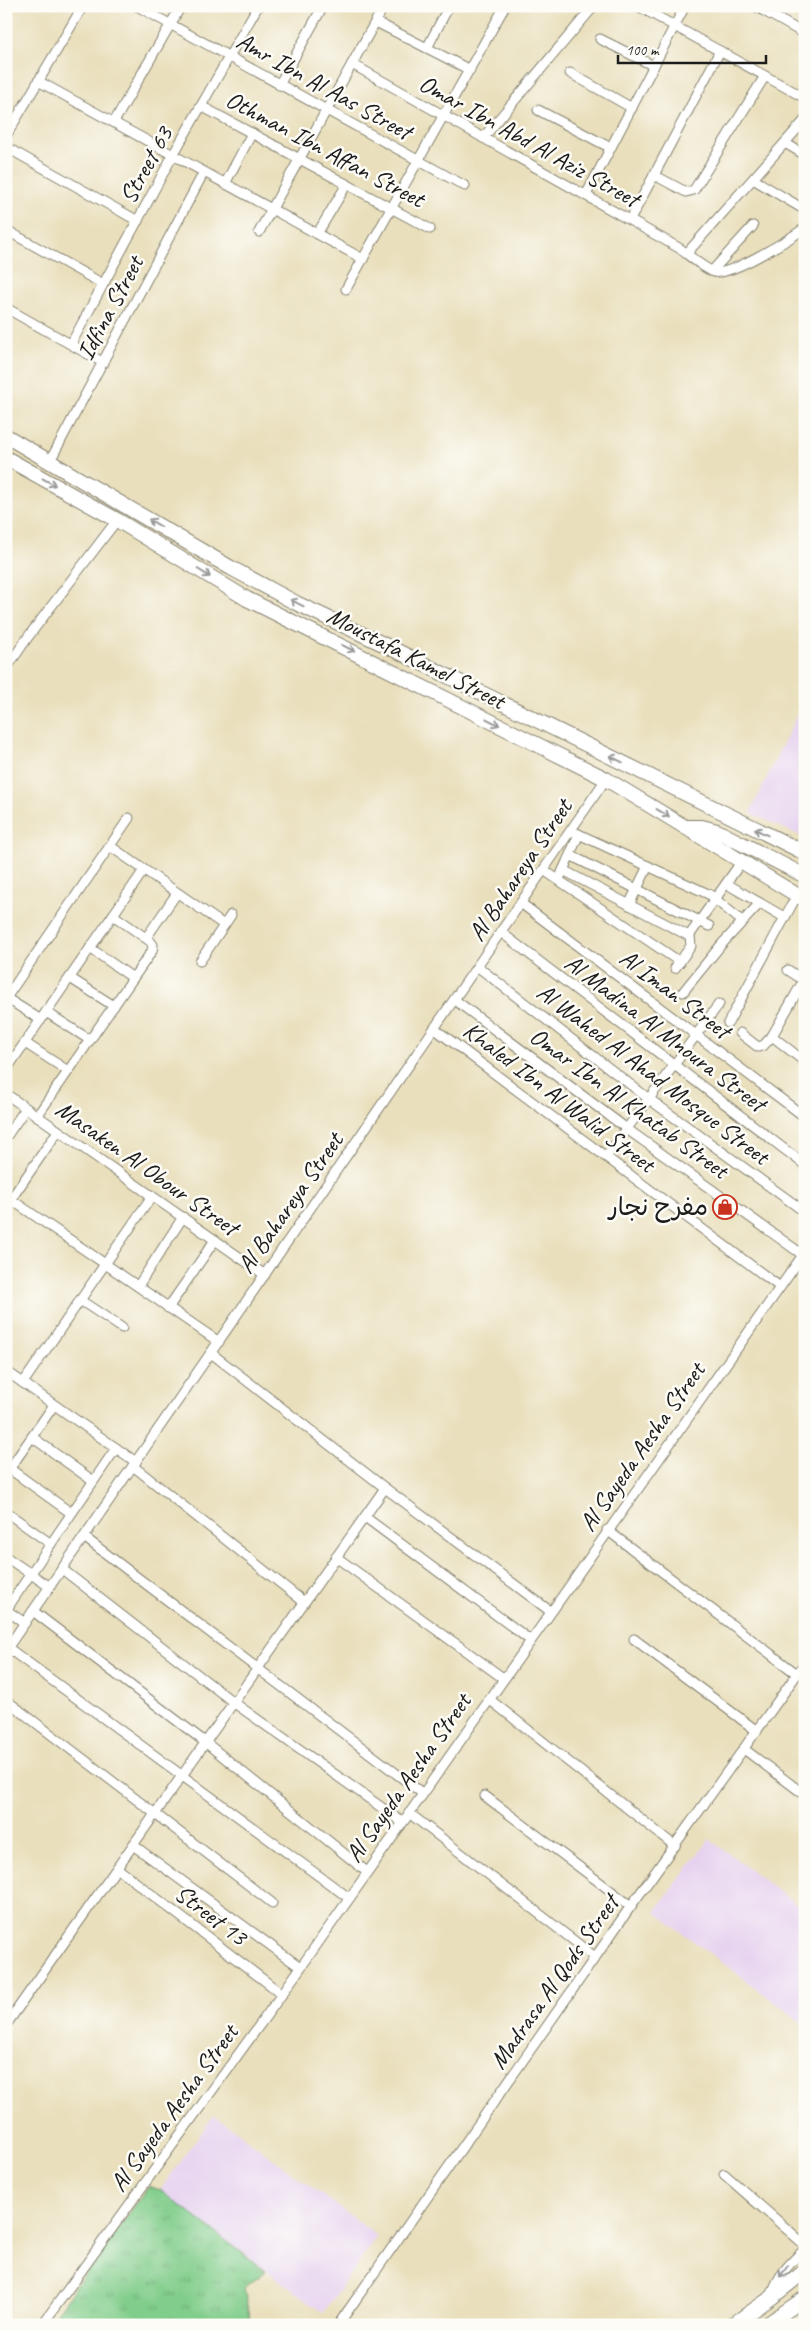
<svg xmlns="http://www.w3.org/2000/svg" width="811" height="2331" viewBox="0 0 811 2331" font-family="Caveat,'Playpen Sans Arabic',sans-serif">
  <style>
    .built { fill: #e6d2f0 }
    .grass { fill: url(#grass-tufts); stroke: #4e7454 }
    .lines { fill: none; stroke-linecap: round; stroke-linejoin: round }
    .street-casing { stroke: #827e6c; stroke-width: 11 }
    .primary-casing { stroke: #827e6c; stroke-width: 16 }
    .street { stroke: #fff; stroke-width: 9 }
    .primary { stroke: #fff; stroke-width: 14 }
    .oneway { stroke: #999 }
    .labels { text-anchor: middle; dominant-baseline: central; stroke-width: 5; stroke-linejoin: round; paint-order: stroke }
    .street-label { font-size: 25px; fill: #1c1c1c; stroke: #fdfcf7 }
    .poi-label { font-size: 25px; fill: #1c1c1c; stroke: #fdfcf7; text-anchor: end }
  </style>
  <defs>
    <pattern id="grass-tufts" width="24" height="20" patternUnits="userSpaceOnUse" patternTransform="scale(1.25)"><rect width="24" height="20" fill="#81cd8b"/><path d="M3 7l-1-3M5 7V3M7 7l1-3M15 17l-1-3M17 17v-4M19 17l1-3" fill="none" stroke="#6faf77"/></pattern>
  </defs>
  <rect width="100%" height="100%" fill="#fdfcf7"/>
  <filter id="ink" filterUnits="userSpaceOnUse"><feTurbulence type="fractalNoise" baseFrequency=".02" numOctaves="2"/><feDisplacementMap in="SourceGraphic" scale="10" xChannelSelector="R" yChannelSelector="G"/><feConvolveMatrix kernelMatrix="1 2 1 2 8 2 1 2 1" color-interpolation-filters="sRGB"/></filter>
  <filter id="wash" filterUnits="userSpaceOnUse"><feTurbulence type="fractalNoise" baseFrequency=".0096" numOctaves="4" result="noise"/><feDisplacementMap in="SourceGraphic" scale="20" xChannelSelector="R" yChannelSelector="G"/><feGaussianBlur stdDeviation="1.12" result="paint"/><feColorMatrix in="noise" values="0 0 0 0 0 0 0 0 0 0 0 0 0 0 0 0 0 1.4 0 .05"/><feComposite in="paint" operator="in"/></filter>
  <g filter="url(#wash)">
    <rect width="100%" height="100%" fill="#e9dfbc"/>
    <g class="built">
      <path d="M805,698v140l-55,-25z"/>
      <path d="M709,1839l96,72v114l-150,-113z"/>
      <path d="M214,2115l163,121 -54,77 -163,-123z"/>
    </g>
    <path class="grass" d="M149,2186l11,4 106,81 -22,17 5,29 5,8h-206z"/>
  </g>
  <g filter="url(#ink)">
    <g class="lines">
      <defs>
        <g id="street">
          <path d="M137,6l328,180"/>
          <path d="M638,6l167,92"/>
          <path d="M755,6l50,28"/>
          <path d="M376,22l94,48"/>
          <path d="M600,39l54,27"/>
          <path d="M427,48l22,-42"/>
          <path d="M352,64l327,184c10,7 23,20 35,24 15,5 77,-34 91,-44"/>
          <path d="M570,73l62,35"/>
          <path d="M38,81l325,178"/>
          <path d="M279,85l44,-79"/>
          <path d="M201,106l229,123"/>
          <path d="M538,110l73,38"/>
          <path d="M114,122l67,-116"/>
          <path d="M6,136l77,-130"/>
          <path d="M483,138l111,-132"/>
          <path d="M785,143l20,12"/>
          <path d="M6,147l132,74"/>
          <path d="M654,175l32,17 8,-2 71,-114"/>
          <path d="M753,179l52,31"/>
          <path d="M225,184l27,-51"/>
          <path d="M586,195l99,-189"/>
          <path d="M630,220l90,-169"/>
          <path d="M6,230l97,54"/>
          <path d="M259,232l125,-226"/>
          <path d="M317,234l30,-50"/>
          <path d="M687,253l118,-133"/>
          <path d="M712,271l41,-45"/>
          <path d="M346,289l159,-283"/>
          <path d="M6,308l98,55"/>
          <path d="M71,344l102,-189 85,-149"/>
          <path d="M50,461l154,-289"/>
          <path d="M6,669l22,-32 89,-117"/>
          <path d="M572,831l145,67"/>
          <path d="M110,846l114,79"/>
          <path d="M570,855l139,71"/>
          <path d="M563,870l126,66 53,-75"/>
          <path d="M545,871l135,91"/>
          <path d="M561,875l18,-41"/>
          <path d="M727,884l57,33"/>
          <path d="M716,900l27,22"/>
          <path d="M522,904l283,213"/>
          <path d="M629,905l19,-39"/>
          <path d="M502,933l303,232"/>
          <path d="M146,938l31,-45"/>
          <path d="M90,948l43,30"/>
          <path d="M200,961l31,-46"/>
          <path d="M478,967l171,132 156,113"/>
          <path d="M675,968l16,-22 -1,-10"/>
          <path d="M788,970l15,10"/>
          <path d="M70,978l44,28"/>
          <path d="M805,978l-33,58 33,26"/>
          <path d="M683,992l38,-47 39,-42"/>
          <path d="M6,998l123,-180"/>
          <path d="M6,998l35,22"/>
          <path d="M455,1000l172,129 176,126"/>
          <path d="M46,1012l44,28"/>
          <path d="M728,1023l69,-128"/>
          <path d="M435,1029l345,258"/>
          <path d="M740,1033l18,14 6,-2 8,-9"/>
          <path d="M25,1043l43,28"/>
          <path d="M6,1070l138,-200"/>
          <path d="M6,1094l259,181"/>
          <path d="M37,1116l115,-165 1,-6 -3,-4 -37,-26"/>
          <path d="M6,1137l20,-29"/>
          <path d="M606,1157l113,-153"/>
          <path d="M6,1196l213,146"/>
          <path d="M11,1199l47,-68"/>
          <path d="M138,1286l45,-69"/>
          <path d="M80,1300l42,28"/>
          <path d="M168,1308l47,-68"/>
          <path d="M211,1353l174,135 165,123"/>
          <path d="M6,1371l130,91"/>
          <path d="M23,1383l129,-187"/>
          <path d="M32,1437l61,44"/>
          <path d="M133,1466l171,136"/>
          <path d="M7,1467l64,46"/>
          <path d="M6,1474l48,-69"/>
          <path d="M6,1512l45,32"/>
          <path d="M365,1517l165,123"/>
          <path d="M607,1530l190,144"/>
          <path d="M84,1537l338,256"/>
          <path d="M6,1557l44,30"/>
          <path d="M336,1557l167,121"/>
          <path d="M62,1569l171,133 169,120"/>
          <path d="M33,1611l172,131 162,130"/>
          <path d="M25,1623l-19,-13 110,-162"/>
          <path d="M634,1639l123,92"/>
          <path d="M8,1648l341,250"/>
          <path d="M6,1650l600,-871"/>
          <path d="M489,1699l186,147"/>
          <path d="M6,1700l266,203"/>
          <path d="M744,1749l61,46"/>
          <path d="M485,1796l146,110"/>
          <path d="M409,1813l186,144"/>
          <path d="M133,1845l167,122"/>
          <path d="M117,1868l165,126"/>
          <path d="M6,2025l379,-537"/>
          <path d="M724,2174l81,71"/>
          <path d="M771,2297c6,-21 18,-33 34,-48"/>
          <path d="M42,2325l240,-331 523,-742"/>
          <path d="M338,2325l293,-419 174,-243"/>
        </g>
        <g id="primary">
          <path d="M6,436l225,132 65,35 89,42 420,208"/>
          <path d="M6,458l111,62 130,79 359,180 199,121"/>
          <path d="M688,827h14l15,4 88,45"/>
          <path d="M732,2325l39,-27 34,-27"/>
          <path d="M766,2325l39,-27"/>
        </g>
      </defs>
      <use href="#street" class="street-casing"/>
      <use href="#primary" class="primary-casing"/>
      <use href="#street" class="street"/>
      <use href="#primary" class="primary"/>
    </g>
    <defs><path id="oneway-shaft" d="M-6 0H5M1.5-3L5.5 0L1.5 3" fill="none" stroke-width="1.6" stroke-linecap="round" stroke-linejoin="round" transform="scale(1.25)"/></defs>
    <g class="oneway">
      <use href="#oneway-shaft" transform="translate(49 482) rotate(29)"/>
      <use href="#oneway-shaft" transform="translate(155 523) rotate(-149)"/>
      <use href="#oneway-shaft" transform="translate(204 573) rotate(32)"/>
      <use href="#oneway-shaft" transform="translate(297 603) rotate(-153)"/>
      <use href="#oneway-shaft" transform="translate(348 648) rotate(26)"/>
      <use href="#oneway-shaft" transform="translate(493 722) rotate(27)"/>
      <use href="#oneway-shaft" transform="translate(616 759) rotate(-154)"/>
      <use href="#oneway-shaft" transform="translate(663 813) rotate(31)"/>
      <use href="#oneway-shaft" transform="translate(761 832) rotate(-154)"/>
      <use href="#oneway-shaft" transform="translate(784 2271) rotate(127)"/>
    </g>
  </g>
  <defs>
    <symbol id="shop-ring" viewBox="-11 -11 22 22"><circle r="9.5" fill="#fdfcf7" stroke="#c8321e" stroke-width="1.5"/><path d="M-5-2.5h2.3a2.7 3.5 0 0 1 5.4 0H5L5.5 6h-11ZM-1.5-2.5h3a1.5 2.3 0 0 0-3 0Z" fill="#c8321e"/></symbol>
  </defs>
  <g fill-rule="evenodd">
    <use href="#shop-ring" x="711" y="1193" width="28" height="28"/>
  </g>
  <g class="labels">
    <g class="street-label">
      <text transform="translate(324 86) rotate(29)">Amr Ibn Al Aas Street</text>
      <text transform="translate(529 141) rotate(29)">Omar Ibn Abd Al Aziz Street</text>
      <text transform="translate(325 149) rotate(28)">Othman Ibn Affan Street</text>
      <text transform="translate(146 165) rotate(-61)">Street 63</text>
      <text transform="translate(110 308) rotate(-62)">Idfina Street</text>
      <text transform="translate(416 658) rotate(27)">Moustafa Kamel Street</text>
      <text transform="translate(520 870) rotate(-56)">Al Bahareya Street</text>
      <text transform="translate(675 994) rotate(37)">Al Iman Street</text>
      <text transform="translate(665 1033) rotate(37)">Al Madina Al Mnoura Street</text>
      <text transform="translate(653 1074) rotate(37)">Al Wahed Al Ahad Mosque Street</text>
      <text transform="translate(559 1097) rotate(37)">Khaled Ibn Al Walid Street</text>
      <text transform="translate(629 1103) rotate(36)">Omar Ibn Al Khatab Street</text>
      <text transform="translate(147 1168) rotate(35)">Masaken Al Obour Street</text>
      <text transform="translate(290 1203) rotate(-55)">Al Bahareya Street</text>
      <text transform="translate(642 1447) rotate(-55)">Al Sayeda Aesha Street</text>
      <text transform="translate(408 1778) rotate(-55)">Al Sayeda Aesha Street</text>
      <text transform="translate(211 1915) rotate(37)">Street 13</text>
      <text transform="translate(554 1982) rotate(-55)">Madrasa Al Qods Street</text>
      <text transform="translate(174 2108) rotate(-54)">Al Sayeda Aesha Street</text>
    </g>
    <g class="poi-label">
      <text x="708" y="1207">مفرح نجار</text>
    </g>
  </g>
  <rect width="811" height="2331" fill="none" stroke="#fdfcf7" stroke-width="25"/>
  <path d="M618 55v8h148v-8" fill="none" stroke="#1c1c1c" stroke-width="2.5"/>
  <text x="626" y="55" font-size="15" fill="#1c1c1c" stroke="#fdfcf7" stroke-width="4" paint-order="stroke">100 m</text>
</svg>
